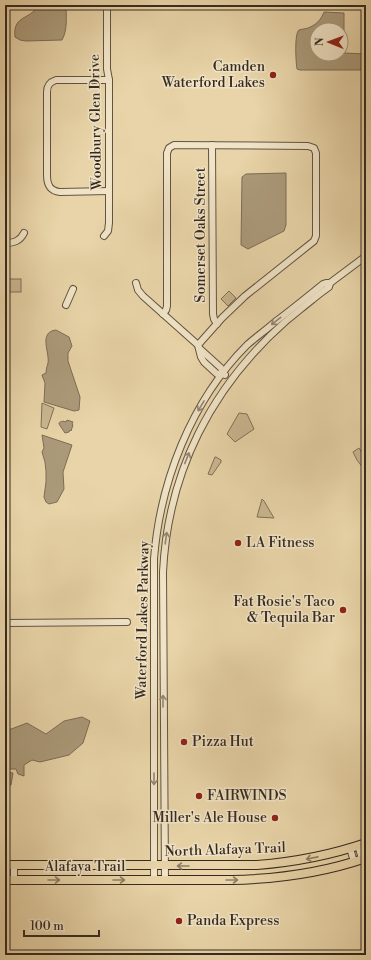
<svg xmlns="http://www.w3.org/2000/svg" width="371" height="960" viewBox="0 0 371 960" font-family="'Libre Bodoni',serif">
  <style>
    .green { fill: #cab791; stroke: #807058 }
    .water { fill: #ab9a7a; stroke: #7c6d56; fill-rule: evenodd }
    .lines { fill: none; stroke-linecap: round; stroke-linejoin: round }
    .minor-casing { stroke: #625442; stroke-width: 8 }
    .major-casing { stroke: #362a20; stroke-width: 10 }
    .minor { stroke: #f0e3c6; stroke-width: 6 }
    .major { stroke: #e8d4a8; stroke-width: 8 }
    .oneway { stroke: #938673 }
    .oneway2 { stroke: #8f7f64 }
    .poi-dot { fill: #8f2418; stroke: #f0e3c6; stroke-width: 1.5 }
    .labels { text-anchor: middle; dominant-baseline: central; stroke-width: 3; stroke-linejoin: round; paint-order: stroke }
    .poi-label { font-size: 14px; fill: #362a20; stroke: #f0e3c6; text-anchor: start }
    .street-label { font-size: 14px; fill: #362a20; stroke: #f0e3c6 }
  </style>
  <rect width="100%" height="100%" fill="#e8d4a8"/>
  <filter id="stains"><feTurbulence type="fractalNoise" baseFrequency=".005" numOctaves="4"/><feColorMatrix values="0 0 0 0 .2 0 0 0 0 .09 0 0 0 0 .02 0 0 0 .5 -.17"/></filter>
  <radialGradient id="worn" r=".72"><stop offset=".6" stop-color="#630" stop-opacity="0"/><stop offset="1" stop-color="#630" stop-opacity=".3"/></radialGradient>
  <g class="green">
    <rect x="5" y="279" width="16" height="13"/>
    <path d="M229,291l7,7 -8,8 -7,-7z"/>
    <path d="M42,403l12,5 -7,21 -6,-2z"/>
    <path d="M239,413l8,1 7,15 -19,13 -8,-8z"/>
    <path d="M359,448l7,12v12l-9,-12 -4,-8z"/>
    <path d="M215,457h1l5,3v2l-9,13 -4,-1z"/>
    <path d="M262,499l2,2 10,17 -17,-1z"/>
  </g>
  <g class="water">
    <path d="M36,5h30c0,12 2,24 -4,35l-36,1 -6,-1 -5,-3c-2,-20 11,-17 21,-28z"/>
    <path d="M324,12l20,1v40l22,1v6h-2v5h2v5h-66l-3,-1c-1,-6 -3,-35 2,-39 2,-1 7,-1 9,-2 8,-3 13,-8 16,-16zM317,30h24v24h-24z"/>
    <path d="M286,173v52l-2,6 -36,18 -7,-4 1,-68 4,-3z"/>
    <path d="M56,330l13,7 3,9 -4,7v8l12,36 -1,13 -5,1 -30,-9 1,-19 -3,-8 4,-2c0,-4 1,-6 2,-10 2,-10 -10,-31 8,-33z"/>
    <path d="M67,420l6,2 -1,2 1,1 -2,6 -1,-1 -1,2 -4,1 -6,-9c0,-3 3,-2 4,-3l3,1z"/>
    <path d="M42,435l30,10 -9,27 1,17 -7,13 -8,2 -3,-2 -2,-5 2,-15v-11l-1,-9 -3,-10 2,-4z"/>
    <path d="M82,717l8,4 -7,22 -14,12 -29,7 -8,-2 -8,5v11l-6,-2 -2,-5h-11v-39l1,1 21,-8 19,11 18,-13z"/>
    <path d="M7,772l6,1 -2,12 -5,-1z"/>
  </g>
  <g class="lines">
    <defs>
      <g id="minor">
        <path d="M109,80h-53c-6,2 -9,5 -9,12v83c0,10 3,16 13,17l49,-1"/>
        <path d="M212,145l1,169 1,5 3,5"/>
        <path d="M104,236l4,-5 1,-8v-143l-2,-11v-64"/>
        <path d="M5,243c9,0 15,-2 19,-10"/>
        <path d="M136,283l2,7 5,6 55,49 3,12 3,5 13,12h6l2,1"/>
        <path d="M66,305l7,-16"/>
        <path d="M163,314l3,-4 1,-4v-153l2,-5 5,-3 134,1 6,2 2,5v83l-2,5 -69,55 -23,22 -24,27"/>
        <path d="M199,348l22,20 2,6"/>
        <path d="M5,623l122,-1"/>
        <path d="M358,845l4,14"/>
        <path d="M350,848l4,14"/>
        <path d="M14,880v-15"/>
        <path d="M154,880v-321c6,-77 37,-158 93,-214 9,-8 19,-15 28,-23 16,-12 32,-25 48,-38l3,-1h4"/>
        <path d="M165,880l-2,-308c5,-100 48,-185 123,-251 9,-7 17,-14 26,-21 5,-4 11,-9 17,-13l1,-4 36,-27"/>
      </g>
      <g id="major">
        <path d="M5,865h252c38,-3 74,-10 109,-22"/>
        <path d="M5,880h227c46,-1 90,-7 134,-22"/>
      </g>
    </defs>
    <use href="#minor" class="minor-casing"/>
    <use href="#major" class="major-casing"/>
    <use href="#minor" class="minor"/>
    <use href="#major" class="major"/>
  </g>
  <defs><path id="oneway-shaft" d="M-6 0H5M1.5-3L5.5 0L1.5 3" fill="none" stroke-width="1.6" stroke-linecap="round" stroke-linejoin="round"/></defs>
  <g class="oneway">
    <use href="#oneway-shaft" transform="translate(276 321) rotate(142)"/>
    <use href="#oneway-shaft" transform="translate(201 406) rotate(121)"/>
    <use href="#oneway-shaft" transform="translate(187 458) rotate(-68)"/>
    <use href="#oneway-shaft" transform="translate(166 538) rotate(-82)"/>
    <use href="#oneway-shaft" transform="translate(163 701) rotate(-90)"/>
    <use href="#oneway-shaft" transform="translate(154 779) rotate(90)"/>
  </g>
  <g class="oneway2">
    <use href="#oneway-shaft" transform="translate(312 858) rotate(169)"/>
    <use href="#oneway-shaft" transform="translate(183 866) rotate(180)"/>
    <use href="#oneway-shaft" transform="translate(54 880)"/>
    <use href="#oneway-shaft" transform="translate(119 880)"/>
    <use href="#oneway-shaft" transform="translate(232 880)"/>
  </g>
  <g class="poi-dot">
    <circle cx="273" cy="75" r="4"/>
    <circle cx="238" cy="543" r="4"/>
    <circle cx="343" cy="610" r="4"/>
    <circle cx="184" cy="742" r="4"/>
    <circle cx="199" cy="796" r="4"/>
    <circle cx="275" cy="818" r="4"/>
    <circle cx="179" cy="921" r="4"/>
  </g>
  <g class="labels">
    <g class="poi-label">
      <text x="265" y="67" text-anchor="end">Camden<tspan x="265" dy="16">Waterford Lakes</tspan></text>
      <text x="246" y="543">LA Fitness</text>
      <text x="335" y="602" text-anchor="end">Fat Rosie's Taco<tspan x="335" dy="16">&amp; Tequila Bar</tspan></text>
      <text x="192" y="742">Pizza Hut</text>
      <text x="207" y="796">FAIRWINDS</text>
      <text x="267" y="818" text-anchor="end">Miller's Ale House</text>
      <text x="187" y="921">Panda Express</text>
    </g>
    <g class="street-label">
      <text transform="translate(96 122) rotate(-91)">Woodbury Glen Drive</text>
      <text transform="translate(201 235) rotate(-90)">Somerset Oaks Street</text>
      <text transform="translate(143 620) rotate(-89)">Waterford Lakes Parkway</text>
      <text transform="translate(225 850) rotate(-2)">North Alafaya Trail</text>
      <text x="85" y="867">Alafaya Trail</text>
    </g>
  </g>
  <rect width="371" height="960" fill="none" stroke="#e8d4a8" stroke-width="20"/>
  <rect x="6" y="6" width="359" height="948" fill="none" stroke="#362a20" stroke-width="2"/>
  <rect x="10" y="10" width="351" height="940" fill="none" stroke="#362a20"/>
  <g transform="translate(329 42) rotate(271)"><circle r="19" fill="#f0e3c6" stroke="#a69984"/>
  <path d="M0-3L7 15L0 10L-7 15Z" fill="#8f2418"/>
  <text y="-6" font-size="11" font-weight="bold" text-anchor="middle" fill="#362a20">N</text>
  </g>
  <path d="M24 930v6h75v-6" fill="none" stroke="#362a20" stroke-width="2"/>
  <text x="30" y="930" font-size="12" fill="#362a20" stroke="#f0e3c6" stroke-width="3" paint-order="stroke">100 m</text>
  <rect width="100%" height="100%" filter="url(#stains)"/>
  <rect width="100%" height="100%" fill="url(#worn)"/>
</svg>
